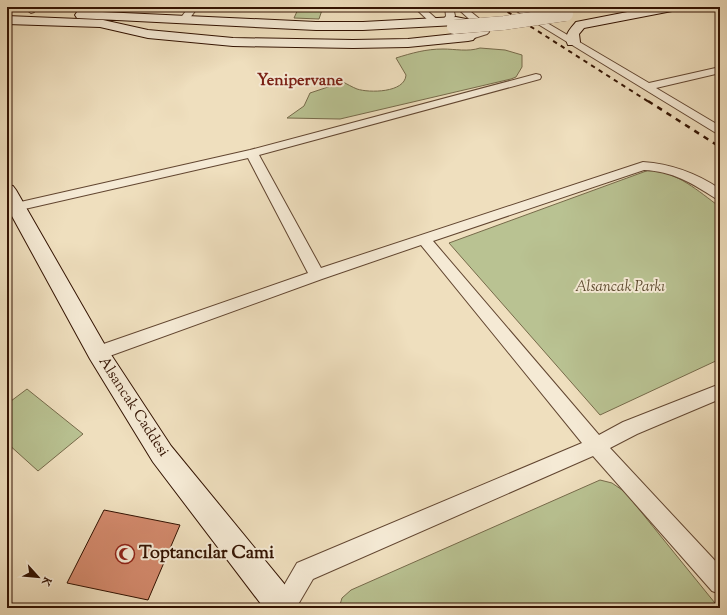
<svg xmlns="http://www.w3.org/2000/svg" width="727" height="615" viewBox="0 0 727 615" font-family="'Sorts Mill Goudy',serif">
  <style>
    .green { fill: #b9c292; stroke: #766a4a }
    .building { fill: #d38a6d; stroke: #331302 }
    .lines { fill: none; stroke-linecap: round; stroke-linejoin: round }
    .street-casing { stroke: #624631; stroke-width: 2 }
    .secondary-casing { stroke: #331302; stroke-width: 2 }
    .street { fill: #f5ead5; fill-rule: evenodd }
    .secondary { fill: #f5ead5; fill-rule: evenodd }
    .rail-far1 { stroke: #331302; stroke-width: 2; stroke-dasharray: 4.5 4.5; stroke-linecap: butt }
    .rail { stroke: #331302; stroke-width: 2.5; stroke-dasharray: 5.5 5.5; stroke-linecap: butt }
    .secondary-bridge-casing { stroke: #331302; stroke-width: 14; stroke-linecap: butt }
    .secondary-bridge { stroke: #f5ead5; stroke-width: 14 }
    .labels { text-anchor: middle; dominant-baseline: central; stroke-width: 4; stroke-linejoin: round; paint-order: stroke }
    .park-label { font-size: 15px; font-style: italic; fill: #5b482d; stroke: #f5ead5 }
    .street-label { font-size: 15px; fill: #331302; stroke: #f5ead5 }
    .far-district-label { font-size: 16px; font-weight: bold; fill: #7a1f14; stroke: #f5ead5 }
    .near-poi-label { font-size: 18px; font-weight: bold; fill: #331302; stroke: #f5ead5; text-anchor: start }
  </style>
  <rect width="100%" height="100%" fill="#efdfbe"/>
  <filter id="stains"><feTurbulence type="fractalNoise" baseFrequency=".005" numOctaves="4"/><feColorMatrix values="0 0 0 0 .2 0 0 0 0 .09 0 0 0 0 .02 0 0 0 .5 -.17"/></filter>
  <radialGradient id="worn" r=".72"><stop offset=".6" stop-color="#630" stop-opacity="0"/><stop offset="1" stop-color="#630" stop-opacity=".3"/></radialGradient>
  <g class="green">
    <path d="M299,7h24l-4,12 -25,-1z"/>
    <path d="M480,48l25,2 17,5v12l-6,10 -5,2 -171,40 -53,-1 17,-12 6,-13 33,-11c4,2 9,5 14,7 12,4 48,4 49,-14l-10,-17c16,-5 30,-9 47,-9 12,0 25,3 37,-1z"/>
    <path d="M649,170c29,2 49,21 71,37v152l-120,56 -151,-172z"/>
    <path d="M27,389l56,45 -45,37 -31,-28v-39z"/>
    <path d="M600,480l12,3 13,9 94,116h-380l3,-10 9,-8z"/>
  </g>
  <path class="building" d="M104,510l76,15 -32,75 -81,-17z"/>
  <g class="lines">
    <defs>
      <g id="street">
        <path d="M29,7h9l-4,5 -3,1 -4,-3z"/>
        <path d="M189,7h9l-11,15h-6l-2,-2z"/>
        <path d="M414,7h9l17,15 -5,3 -3,-1z"/>
        <path d="M445,7h8l2,9 -5,7 -3,1 -5,-3 4,-5z"/>
        <path d="M456,7h9l22,18 2,7 -2,2 -19,6 -3,-1 -2,-2 2,-2 14,-5v-2z"/>
        <path d="M510,7h10l129,76 71,-16v6l-64,15 64,38v9l-4,-2z"/>
        <path d="M536,74l4,1 1,2 -1,2 -281,76 62,113 322,-106c29,2 53,11 77,27v10l-5,-1c-23,-15 -43,-27 -71,-28l-211,71 166,194 24,-13 97,-38v15l-83,35 -27,14 110,118v28l-8,-3 -119,-135 -280,123 -17,29h-23l-1,-2 25,-43 285,-120 -161,-198 -99,34 -218,79 -6,1 -6,-1 -3,-5 3,-5 216,-75 -60,-115 -232,53 -5,-1 -2,-3 2,-3 5,-1 234,-53z"/>
      </g>
      <g id="secondary">
        <path d="M520,7h49l-2,3c-14,3 -31,3 -45,0z"/>
        <path d="M653,7h25l-2,3 -4,1 -88,17 -5,6 1,8 -2,3h-10c-5,-9 2,-16 8,-23z"/>
        <path d="M81,11l235,11h47l93,-5 15,3 8,9v4l-6,7 -5,1 -60,6 -55,1 -120,-2 -85,-8 -48,-11 -93,-3v-8l96,4 45,10 85,8 120,2 55,-1 56,-6 3,-1 -4,-6 -7,-1 -93,5h-47l-239,-12 -2,-3 2,-3z"/>
        <path d="M7,185l6,1 3,4 90,157 65,99 124,151 5,11h-36l-111,-146 -63,-103 -83,-152z"/>
      </g>
    </defs>
    <use href="#street" class="street-casing"/>
    <use href="#secondary" class="secondary-casing"/>
    <use href="#street" class="street"/>
    <use href="#secondary" class="secondary"/>
    <path class="rail-far1" d="M500,7l149,95"/>
    <path class="rail" d="M648,101l72,46"/>
    <defs>
      <path id="secondary-bridge" d="M454,27l50,-4 62,-9"/>
    </defs>
    <use href="#secondary-bridge" class="secondary-bridge-casing"/>
    <use href="#secondary-bridge" class="secondary-bridge"/>
  </g>
  <defs>
    <symbol id="mosque-ring" viewBox="-11 -11 22 22"><circle r="9.5" fill="#f5ead5" stroke="#8f2418" stroke-width="1.5"/><path d="M3.5-4.9A6 6 0 1 0 3.5 4.9A5 5 0 1 1 3.5-4.9Z" fill="#8f2418"/></symbol>
  </defs>
  <g fill-rule="evenodd">
    <use href="#mosque-ring" x="114" y="543" width="22" height="22"/>
  </g>
  <g class="labels">
    <g class="park-label">
      <text x="620" y="287">Alsancak Parkı</text>
    </g>
    <g class="street-label">
      <text transform="translate(133 407) rotate(57)">Alsancak Caddesi</text>
    </g>
    <g class="far-district-label">
      <text x="300" y="81">Yenipervane</text>
    </g>
    <g class="near-poi-label">
      <text x="139" y="554">Toptancılar Cami</text>
    </g>
  </g>
  <rect width="727" height="615" fill="none" stroke="#efdfbe" stroke-width="24"/>
  <rect x="8" y="8" width="711" height="599" fill="none" stroke="#331302" stroke-width="2"/>
  <rect x="12" y="12" width="703" height="591" fill="none" stroke="#331302"/>
  <g transform="translate(38 577) rotate(117)" stroke="#f5ead5" stroke-width="3" paint-order="stroke">
  <path d="M0-3L7 15L0 10L-7 15Z" fill="#331302"/>
  <text y="-6" font-size="11" font-weight="bold" text-anchor="middle" fill="#331302">K</text>
  </g>
  <rect width="100%" height="100%" filter="url(#stains)"/>
  <rect width="100%" height="100%" fill="url(#worn)"/>
</svg>
